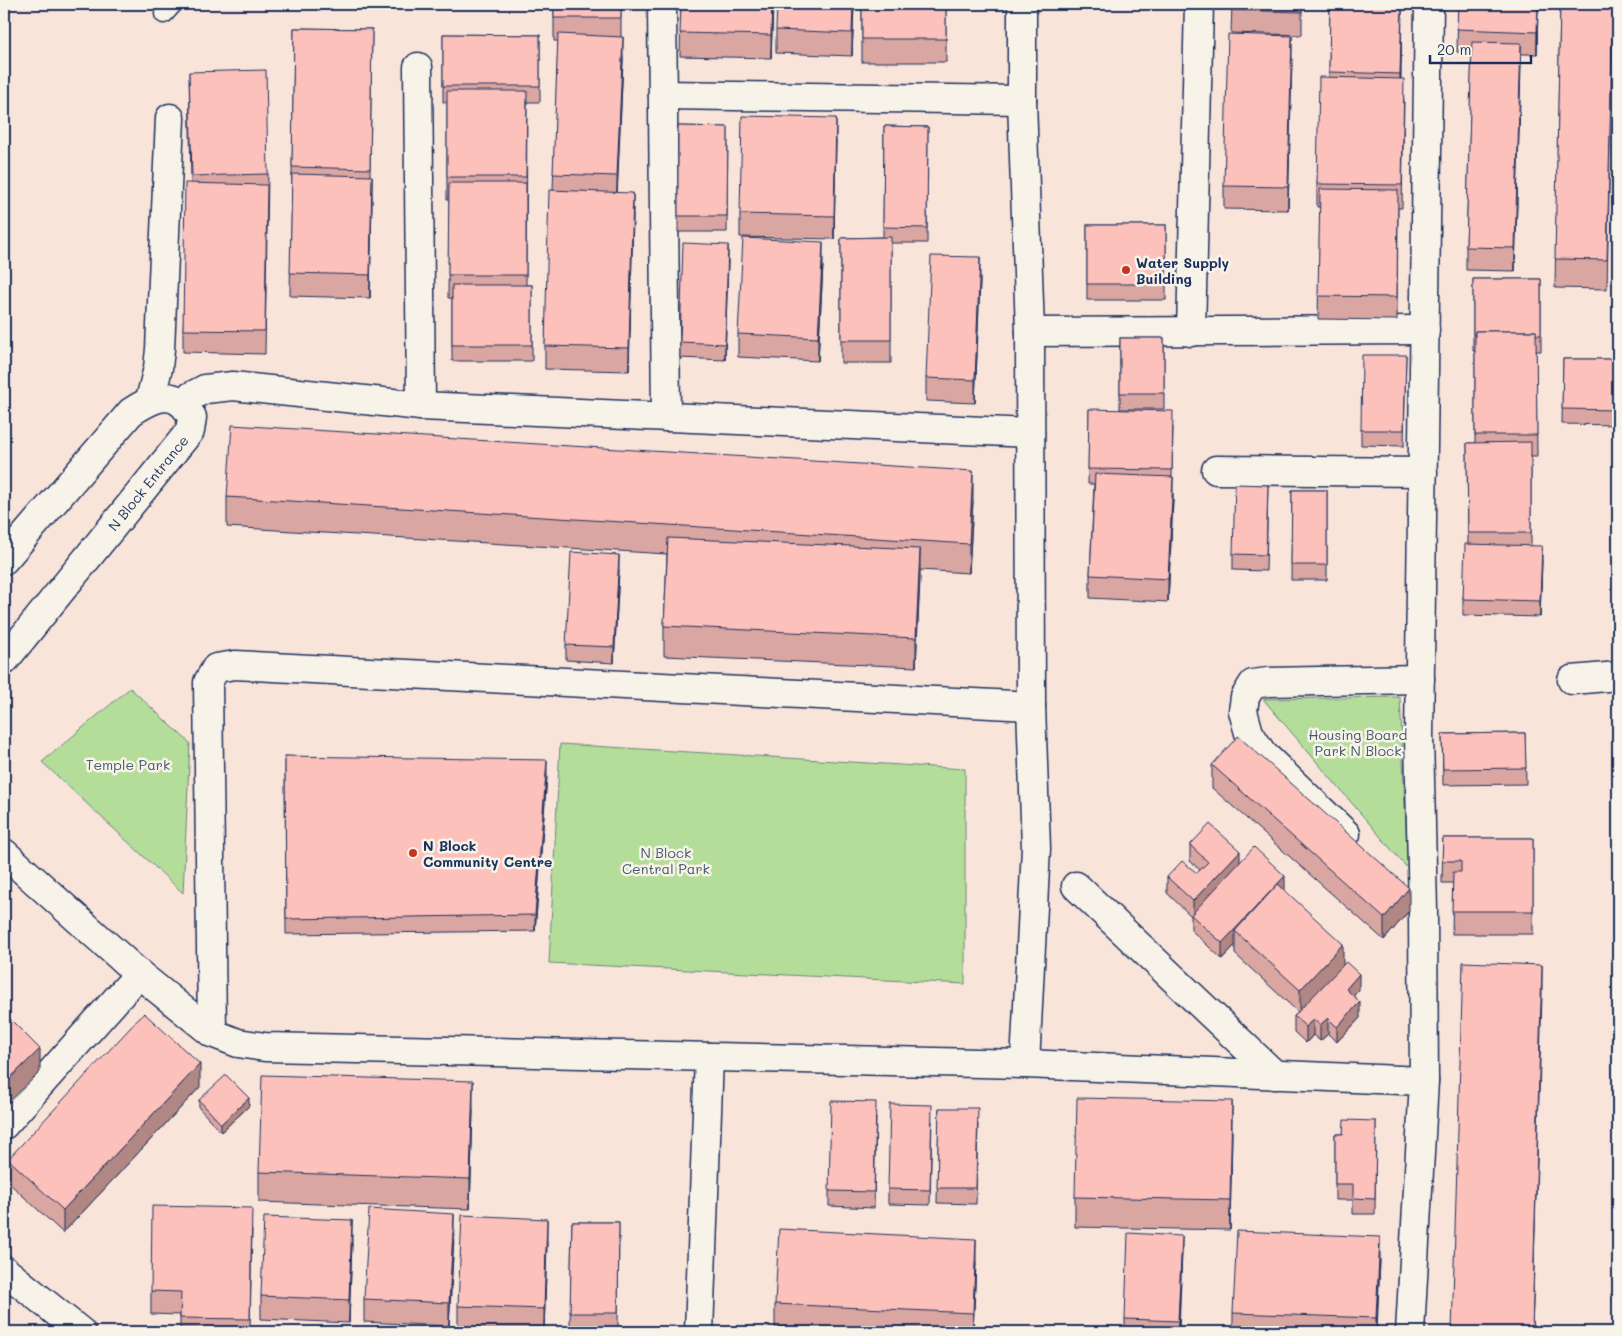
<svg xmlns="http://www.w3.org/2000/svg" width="1622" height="1336" viewBox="0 0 1622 1336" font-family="Mali,sans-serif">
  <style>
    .green { fill: #b4dd9a; stroke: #68867c }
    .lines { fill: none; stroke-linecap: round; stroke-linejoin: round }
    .service-casing { stroke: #1b2f5e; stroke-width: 21 }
    .minor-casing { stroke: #1b2f5e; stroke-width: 31 }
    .service { stroke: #f7f3e8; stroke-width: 18 }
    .minor { stroke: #f7f3e8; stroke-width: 28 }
    .wall { fill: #daa6a1; stroke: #1b2f5e }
    .shaded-wall { fill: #b18783; stroke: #1b2f5e }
    .building { fill: #fdc1bb; stroke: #1b2f5e }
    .poi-dot { fill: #c8321e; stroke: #f7f3e8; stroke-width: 2 }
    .labels { text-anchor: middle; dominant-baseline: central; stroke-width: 5; stroke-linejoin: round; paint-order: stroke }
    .poi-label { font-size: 14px; font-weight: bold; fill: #1b2f5e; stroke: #f7f3e8; text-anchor: start }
    .street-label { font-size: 14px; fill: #1b2f5e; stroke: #f7f3e8 }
    .park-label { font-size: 14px; fill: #415a6d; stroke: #f7f3e8 }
  </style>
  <rect width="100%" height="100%" fill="#f9e4da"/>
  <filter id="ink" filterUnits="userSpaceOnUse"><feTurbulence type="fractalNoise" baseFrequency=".02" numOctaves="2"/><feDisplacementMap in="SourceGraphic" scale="10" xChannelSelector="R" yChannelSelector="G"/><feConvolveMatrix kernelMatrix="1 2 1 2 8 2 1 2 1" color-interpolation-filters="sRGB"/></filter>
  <g filter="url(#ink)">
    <g class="green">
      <path d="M130,688l60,55 -7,150 -141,-131z"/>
      <path d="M1400,697l8,172 -145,-170z"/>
      <path d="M560,744l405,25v215l-416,-21z"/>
    </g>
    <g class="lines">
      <defs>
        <path id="service" d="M164,14l9,-10"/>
        <g id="minor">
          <path d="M662,4l4,413"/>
          <path d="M1022,4v96l8,232 1,374 5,142 -11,216"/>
          <path d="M418,67l3,339"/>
          <path d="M663,95l359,5"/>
          <path d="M1030,332l395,-2"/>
          <path d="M1191,332l8,-328"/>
          <path d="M150,400l8,-32 2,-19 10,-231"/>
          <path d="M180,402l25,-13 28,-3 188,20 609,27"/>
          <path d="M1216,470l207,2"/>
          <path d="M4,560l127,-148c14,-9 32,-21 48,-11 5,3 10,11 13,16l-2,14 -186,230"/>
          <path d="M1572,680l46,-4"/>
          <path d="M1346,834l-84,-81 -13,-20 -6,-22 2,-14 8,-13 15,-2 152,-3"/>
          <path d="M4,853l135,121 73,59 26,10 27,4 760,17 399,17"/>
          <path d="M1076,886l199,189"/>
          <path d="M212,1033l-4,-351 8,-14 19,-3 796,41"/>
          <path d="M4,1125l135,-151"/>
          <path d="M4,1270l77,62"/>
          <path d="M699,1332l10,-275"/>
          <path d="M1410,1332l14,-251 -1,-170 -4,-174 10,-733"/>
        </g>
      </defs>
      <use href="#service" class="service-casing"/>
      <use href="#minor" class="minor-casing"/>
      <use href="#service" class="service"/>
      <use href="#minor" class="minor"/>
    </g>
    <g class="wall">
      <path d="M554,4h67v33l2,23 -6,132 16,23 -4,156 -84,-2v-23l8,-156 5,-149h-4z"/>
      <path d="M681,4h92l-2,54 -91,-2z"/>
      <path d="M854,4l-2,52 -76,-3v-23z"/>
      <rect x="862" y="4" width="84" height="58"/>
      <path d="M1232,4h70v31l-71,-2z"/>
      <path d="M1330,4h72l-1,74 3,23 -2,107h-4l-1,112 -79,-1 2,-112h-3v-23l12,-107z"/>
      <path d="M1458,4h80l-1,50h-16l-6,217 -49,-1v-23l6,-194 -15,-1z"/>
      <path d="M1560,4h53l-6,285 -52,-1z"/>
      <path d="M294,28l78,1 -2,147 2,23 -2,99 -80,-2 2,-122z"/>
      <path d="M443,34l97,1v67h-13l-1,183h6v76h-80v-63h-4l1,-98h-2v-98h-4z"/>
      <path d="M1292,58l-4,152 -64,-1v-23z"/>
      <path d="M189,72l79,102 -3,180 -82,-2v-22l8,-147z"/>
      <path d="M678,126l50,1 -1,105h-49z"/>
      <path d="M884,126l44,1 -1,116h-36v120h-50v-125l42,-1z"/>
      <path d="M836,141l-2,98 -94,-2v-23z"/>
      <rect x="1087" y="225" width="79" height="75"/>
      <path d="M728,261l-3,99 -45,-2v-16z"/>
      <path d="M823,265l-5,96 -80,-4v-23z"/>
      <path d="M1473,279h68v72h-5l1,106h-6v89l11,15 -2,56 -77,-2v-16l5,-55 -1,-101h8v-92h-2z"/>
      <path d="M980,280l-5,123 -49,-2v-23z"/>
      <rect x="1120" y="338" width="44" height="71"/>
      <path d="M1406,355l-2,91 -43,-1v-15z"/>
      <path d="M1563,359h55v66l-56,-1z"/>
      <path d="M1089,409l84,18 -1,50 1,23 -5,102 -78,-4v-23l4,-91h-6z"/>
      <path d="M1268,485l-2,86 -33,-1v-16z"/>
      <path d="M1292,490h35v90h-36z"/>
      <path d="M227,497l746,4 -4,72 -49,-3 -4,97 -252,-11v-30l3,-72 -440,-27z"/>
      <path d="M619,570l-5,93 -48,-3v-15z"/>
      <path d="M1525,733l1,51 -83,1 -1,-51z"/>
      <path d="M285,756l262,20 -12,155 -249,3z"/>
      <path d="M1212,765l197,146 -25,29 -172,-152z"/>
      <path d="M1443,838h90v96h-81l1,-51h-11z"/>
      <path d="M1190,845l50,18 45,27 58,75 16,25 -6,6 7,22 -23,24 -9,-8 -8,7 -7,-6 -7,8 -12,-11v-16l4,-4 -63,-58v-9l-13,14 -31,-29v-14l-24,-23v-16l30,-4 3,-3 -10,-9z"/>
      <path d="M200,1087l-137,146 -55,-51v-23z"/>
      <path d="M199,1100l50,6 -28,26 -22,-24z"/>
      <path d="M939,1108l39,16 -2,80 -39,-1z"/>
      <path d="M473,1110l-3,99 -211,-7v-30z"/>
      <path d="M876,1118l-2,90 -45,-2v-15z"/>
      <path d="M932,1121l-2,84 -42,-1v-15z"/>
      <path d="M1376,1121l-1,93h-22v-14h-18v-66h8z"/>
      <path d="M1232,1131l-2,99 -155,-3v-30z"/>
      <path d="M572,1222h47l-1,107 -48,-1z"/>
      <path d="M252,1230l-2,102h-70v-17l-29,-1v-23z"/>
      <path d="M454,1237l-5,89 -85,-4v-23z"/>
      <path d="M547,1242l-3,90 -86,-3v-23z"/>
      <path d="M352,1243l-3,80 -88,-4v-23z"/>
      <path d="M1182,1251l-3,81h-54v-13z"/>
      <path d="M1380,1260l-3,72h-144v-19z"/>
      <path d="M976,1262l-3,70h-86l-112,-5v-23z"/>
    </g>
    <g class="shaded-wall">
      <path d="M772,4h1l-2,54v-23z"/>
      <path d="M853,4h1l-2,52v-23z"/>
      <path d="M1402,4l-2,92v-22z"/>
      <path d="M1538,4l-1,50v-22z"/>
      <path d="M1292,36v22l-4,152v-23z"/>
      <path d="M623,37v23l-6,139v-23z"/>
      <path d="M1521,43v23l-6,205v-23z"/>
      <path d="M836,118v23l-2,98v-23z"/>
      <path d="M372,176v23l-2,99v-23z"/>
      <path d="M633,193v22l-4,156v-23z"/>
      <path d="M823,242v23l-5,96v-23z"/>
      <path d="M728,245v16l-3,99v-16z"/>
      <path d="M980,257v23l-5,123v-23z"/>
      <path d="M973,471v30l-4,72v-29z"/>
      <path d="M1173,477v23l-5,102v-23z"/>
      <path d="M1542,546v15l-2,56v-16z"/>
      <path d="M920,549v30l-4,88v-29z"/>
      <path d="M619,555v15l-5,93v-16z"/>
      <path d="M547,760v16l-12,155v-16z"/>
      <path d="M1240,851v16l-47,50v-16z"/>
      <path d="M1285,876v15l-50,40v14l-13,14v-16z"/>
      <path d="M1409,888v23l-25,29v-22z"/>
      <path d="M1343,944v23l-43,46v-23z"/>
      <path d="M1542,965v29l-10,338z"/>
      <path d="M1359,974v16l-13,14v-15z"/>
      <path d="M1360,1002v16l-23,24v-15z"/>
      <path d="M1328,1018v16l-8,7v-16z"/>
      <path d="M1313,1019v16l-7,8v-16z"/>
      <path d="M40,1049v23l-36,35v-23z"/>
      <path d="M200,1064v23l-137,146v-23z"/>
      <path d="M473,1081v29l-3,99v-30z"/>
      <path d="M249,1098v8l-28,26v-8z"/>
      <path d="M1232,1101v30l-2,99v-30z"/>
      <path d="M454,1214v23l-5,89v-23z"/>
      <path d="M547,1219v23l-3,90v-23z"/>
      <path d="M352,1220v23l-3,80v-23z"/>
      <path d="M1182,1236v15l-4,81v-11z"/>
      <path d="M1380,1237v23l-4,72v-14z"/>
      <path d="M976,1239v23l-3,70v-19z"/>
    </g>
    <g class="building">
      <rect x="554" y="4" width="67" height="14"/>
      <path d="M681,4h91l-1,31 -91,-2z"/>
      <path d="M777,4h76l-1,29 -76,-3z"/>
      <rect x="862" y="4" width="84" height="35"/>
      <path d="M1232,4h70v8l-71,-2z"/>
      <path d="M1330,4h72l-2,70 -71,-2z"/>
      <path d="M1458,4h80l-1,28 -80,-3z"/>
      <path d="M1560,4h53l-6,256 -52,-1z"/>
      <path d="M294,28l78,1 -2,140 -78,-2z"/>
      <path d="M443,34l97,1v51h-97z"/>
      <path d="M558,34l65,3 -6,139 -64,-2z"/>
      <path d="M1228,34l64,2 -4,151 -64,-1z"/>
      <path d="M1472,42l49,1 -6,205 -49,-1z"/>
      <path d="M266,70l2,104 -76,2 -3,-104z"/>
      <path d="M1319,77l85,2 -2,106 -85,-1z"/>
      <path d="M447,91h80l-1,86h-79z"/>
      <path d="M742,116l94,2 -2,98 -94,-2z"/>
      <path d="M678,126l50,1 -1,89h-49z"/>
      <path d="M884,126l44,1 -1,101 -44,-1z"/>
      <path d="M292,174l80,2 -2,99 -80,-2z"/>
      <path d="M185,183l82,2 -2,146 -82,-1z"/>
      <path d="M449,183h77v92h-78z"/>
      <path d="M1320,189l78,1 -1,107 -79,-1z"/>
      <path d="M549,190l84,3 -4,155 -84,-2z"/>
      <rect x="1087" y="225" width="79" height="59"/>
      <path d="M891,237v103h-50v-102z"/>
      <path d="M743,238l80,4 -5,96 -80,-4z"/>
      <path d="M683,243l45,2 -3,99 -45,-2z"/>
      <path d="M931,256l49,1 -5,123 -49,-2z"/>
      <path d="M1473,279h68v56h-5v-4h-61v4h-2z"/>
      <rect x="452" y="285" width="80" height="60"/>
      <path d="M1475,331h61l1,104h-62z"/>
      <rect x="1120" y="338" width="44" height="55"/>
      <path d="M1362,355h44l-2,75h-43z"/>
      <path d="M1563,359h55v51l-56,-1z"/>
      <path d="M1089,409l84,2 -1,59 -84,-1z"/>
      <path d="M232,425l741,46 -4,73 -742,-47z"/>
      <path d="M1531,442v91h-63l-1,-90z"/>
      <path d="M1095,474l78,3 -5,102 -78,-4z"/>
      <path d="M1235,484l33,1 -2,70 -33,-1z"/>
      <path d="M1292,490h35v75h-36z"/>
      <path d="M668,538l252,11 -4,89 -252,-12z"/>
      <path d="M1465,544l77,2 -2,55 -77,-2z"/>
      <path d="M571,552l48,3 -5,92 -48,-2z"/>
      <path d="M1525,733l1,35 -83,1 -1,-35z"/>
      <path d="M1238,736l171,152 -25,30 -172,-153z"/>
      <path d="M285,756l262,4 -12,155 -249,4z"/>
      <path d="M1210,824l30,27 -47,50 -26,-24 15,-16 15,12 11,-11 -18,-17z"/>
      <path d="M1443,838h90v73h-81l1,-39h8v-11h-19z"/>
      <path d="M1254,847l31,29 -63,67 -31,-28z"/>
      <path d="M1278,884l65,60 -43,46 -65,-59z"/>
      <path d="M1346,962l13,12 -13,15 14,13 -23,25 -9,-9 -8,7 -7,-6 -7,8 -12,-11z"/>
      <path d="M1463,962l79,3 -10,367h-80z"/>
      <path d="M4,1013l36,36 -36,35z"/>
      <path d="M144,1013l56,51 -137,146 -55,-51z"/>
      <path d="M226,1075l23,23 -28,26 -22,-24z"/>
      <path d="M262,1075l211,6 -3,98 -211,-7z"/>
      <path d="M1077,1098l155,3 -2,99 -155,-3z"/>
      <path d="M831,1101l45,1 -2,90 -45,-1z"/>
      <path d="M890,1104l42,1 -2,85 -42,-1z"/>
      <path d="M939,1108h39l-2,80h-39z"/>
      <path d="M1344,1120l32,1 -1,78 -22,-1v-14h-18v-50h8z"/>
      <path d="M152,1206l100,2 -2,111 -70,-1 1,-26 -30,-1z"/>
      <path d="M369,1209l85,5 -5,89 -85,-4z"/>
      <path d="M462,1215l85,4 -3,90 -86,-3z"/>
      <path d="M264,1217l88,3 -3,80 -88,-4z"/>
      <path d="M572,1222h47l-1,91h-48z"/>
      <path d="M779,1229l197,10 -3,74 -198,-9z"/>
      <path d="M1237,1231l143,6 -4,81 -143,-5z"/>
      <path d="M1128,1233l54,3 -4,85 -53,-2z"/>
    </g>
  </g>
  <g class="poi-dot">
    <circle cx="1126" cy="270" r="5"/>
    <circle cx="413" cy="853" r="5"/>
  </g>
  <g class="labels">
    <g class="poi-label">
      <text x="1136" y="262">Water Supply<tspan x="1136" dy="16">Building</tspan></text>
      <text x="423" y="845">N Block<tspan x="423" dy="16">Community Centre</tspan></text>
    </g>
    <g class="street-label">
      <text transform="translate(148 483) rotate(-51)">N Block Entrance</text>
    </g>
    <g class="park-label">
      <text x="1358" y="734">Housing Board<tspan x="1358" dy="16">Park N Block</tspan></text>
      <text x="128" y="764">Temple Park</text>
      <text x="666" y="852">N Block<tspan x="666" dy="16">Central Park</tspan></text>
    </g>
  </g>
  <rect width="1622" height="1336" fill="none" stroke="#f7f3e8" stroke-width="20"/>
  <rect x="10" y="10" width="1602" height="1316" fill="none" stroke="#1b2f5e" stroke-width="2" filter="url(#ink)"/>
  <path d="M1430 55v8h101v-8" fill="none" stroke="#1b2f5e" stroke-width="2.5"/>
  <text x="1437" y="55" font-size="15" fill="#1b2f5e" stroke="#f7f3e8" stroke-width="4" paint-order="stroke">20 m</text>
</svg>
